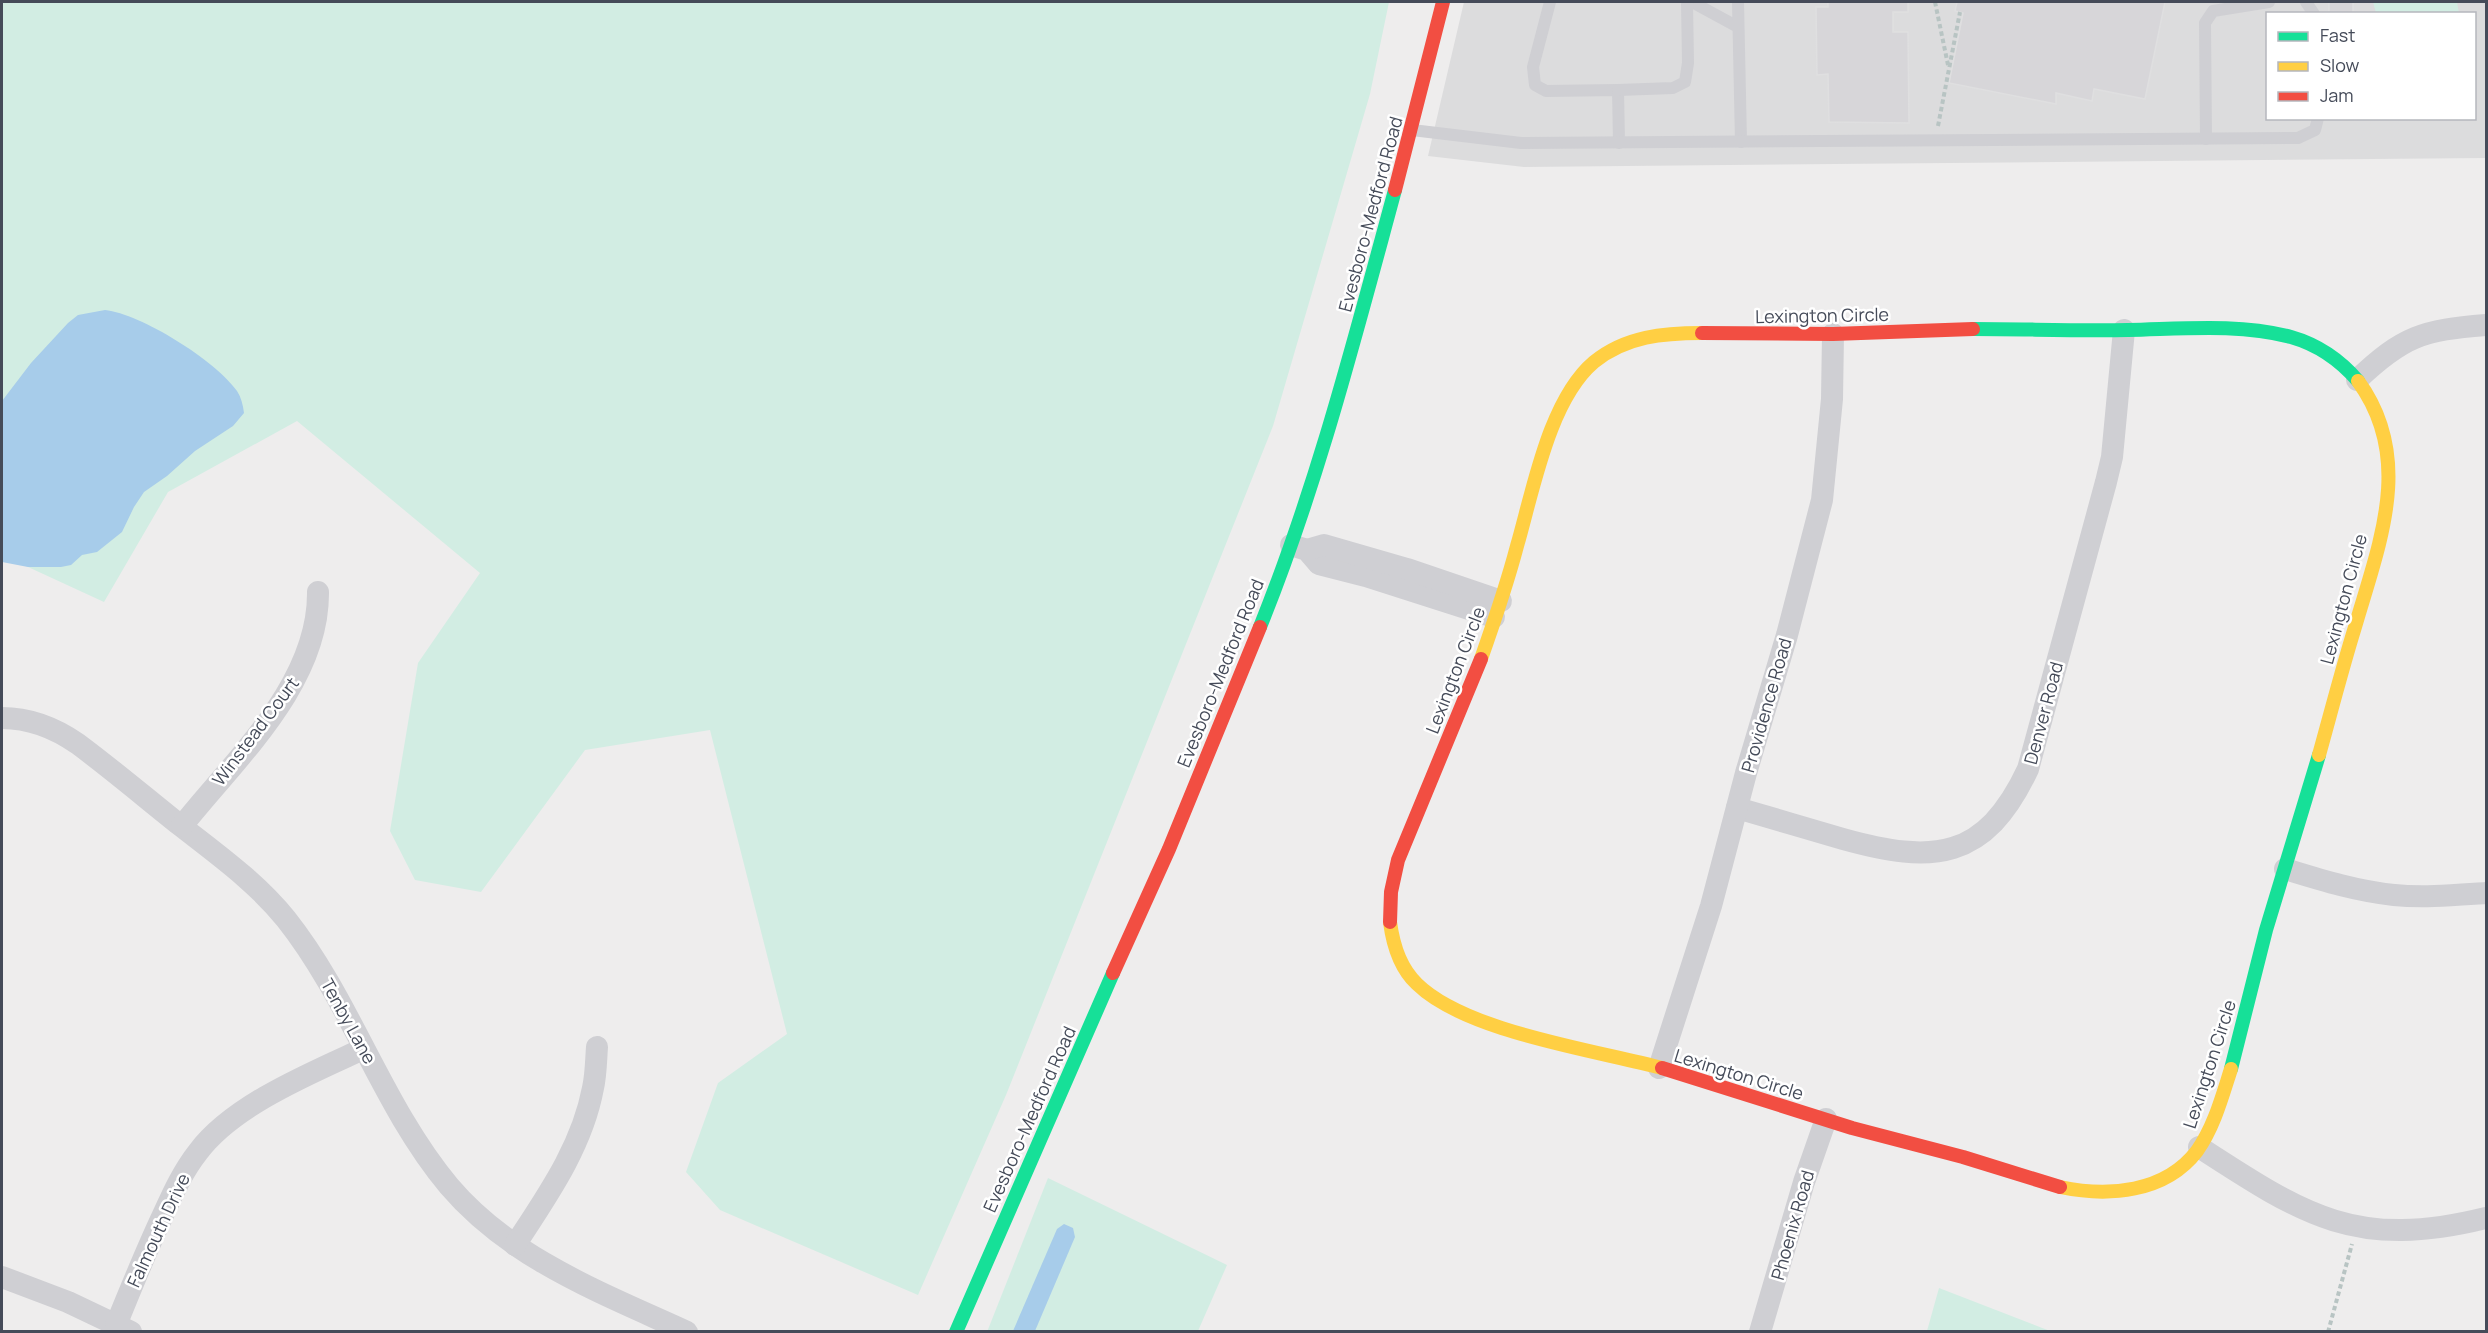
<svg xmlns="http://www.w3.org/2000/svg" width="2488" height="1333" viewBox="0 0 2488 1333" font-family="Manrope,sans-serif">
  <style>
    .education { fill: #dcdcdd; fill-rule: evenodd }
    .green { fill: #d2ede3 }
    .water { fill: #a7ccea }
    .building { fill: #d7d6d9; stroke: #dfdfe0; stroke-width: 1.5 }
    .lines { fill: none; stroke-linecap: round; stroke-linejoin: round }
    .path { stroke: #b8c4c3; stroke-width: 4; stroke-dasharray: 4.5 3; stroke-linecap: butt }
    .lane { stroke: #cfcfd3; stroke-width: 12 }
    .street { stroke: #cfcfd3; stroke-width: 22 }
    .fast { stroke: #16e098; stroke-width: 14 }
    .slow { stroke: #ffcf43; stroke-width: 14 }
    .jam { stroke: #f24e42; stroke-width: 14 }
    .labels { text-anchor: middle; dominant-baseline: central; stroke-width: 5; stroke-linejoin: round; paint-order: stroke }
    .street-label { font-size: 18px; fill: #454b59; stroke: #fff }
  </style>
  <rect width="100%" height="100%" fill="#eeeded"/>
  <path class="education" d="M1464,2h1022v156l-962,9 -96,-11zM2268,14h206v104h-206z"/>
  <g class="green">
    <path d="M2,2h1387l-19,92 -97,332 -267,669 -88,200 -198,-85 -34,-38 32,-89 69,-49 -77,-304 -125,20 -104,142 -66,-12 -25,-49 28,-168 62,-90 -183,-152 -129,71 -64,110 -102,-47z"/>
    <path d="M2373,2h84l2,11h-83z"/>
    <path d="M1048,1178l179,87 -29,66 -211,1z"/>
    <path d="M1939,1288l111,43h-123z"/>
  </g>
  <g class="water">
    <path d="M105,310c36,4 110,50 132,81 4,6 6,14 7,22l-11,13 -38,25 -28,25 -23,16 -10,15 -12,25 -25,20 -15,3 -11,10 -10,2h-33l-26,-5v-161l29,-38 37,-40 10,-8z"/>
    <path d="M1064,1224l9,4 2,9 -40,94h-22l44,-102z"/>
  </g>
  <g class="building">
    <path d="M1828,2h80v10h-15v20h15l1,91 -80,-1 -1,-48 -11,1 -1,-68h12z"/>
    <path d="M1957,2h208l-20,97 -51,-10 -2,12 -36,-8v11l-107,-21 14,-70 -8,-2z"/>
    <rect x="2329" y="2" width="24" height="12"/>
  </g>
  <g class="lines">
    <g class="path">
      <path d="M1935,2l13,63"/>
      <path d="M1938,126l22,-114"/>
      <path d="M2328,1332l24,-88"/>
    </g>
    <g class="lane">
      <path d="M1550,2l-17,65 2,18 11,6 72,-1 1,53"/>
      <path d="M1692,2l46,25"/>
      <path d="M1738,2l3,140"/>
      <path d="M2306,2l8,12"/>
      <path d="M1618,90l55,-2 12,-6 3,-19 -1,-61"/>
      <path d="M1412,130l109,13 777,-5 17,-8 3,-12"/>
      <path d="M2206,139l-1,-116 8,-12 56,-9"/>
    </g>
    <g class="street">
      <path d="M2357,380c46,-44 66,-50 129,-55"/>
      <path d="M1291,545l16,5 12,14 47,12 128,41"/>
      <path d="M1307,550l17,-5 83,24 94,32"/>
      <path d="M2,718c28,0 53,10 76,26 35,26 69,55 103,82 37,29 75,56 105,93 65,82 96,187 163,267 62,73 153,107 238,146"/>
      <path d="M1737,808c35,10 71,21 106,31 90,25 142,22 185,-70l78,-287 6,-25 12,-127"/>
      <path d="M182,826c53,-67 137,-142 136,-234"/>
      <path d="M2285,869c36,11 71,22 109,26 30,3 62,0 92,-2"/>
      <path d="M1659,1068l52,-162 35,-133 41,-138 35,-135 10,-101 1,-65"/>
      <path d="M2199,1147c106,69 158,103 287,71"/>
      <path d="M515,1245c32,-49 67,-98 78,-157 3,-13 3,-28 4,-41"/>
      <path d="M2,1277l66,25 63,30"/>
      <path d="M116,1325c15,-37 30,-74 47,-110 10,-22 20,-44 35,-63 35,-47 113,-79 165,-103"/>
      <path d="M1760,1332l44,-150 22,-63"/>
    </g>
    <g class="fast">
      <path d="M1973,329c52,0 103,2 155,1 53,-1 111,-7 163,7 28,8 49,23 67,44"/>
      <path d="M1260,627c57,-141 95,-290 135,-437"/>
      <path d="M2231,1069l35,-139 53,-175"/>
      <path d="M956,1332l157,-359"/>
    </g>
    <g class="slow">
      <path d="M1481,659c13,-37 26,-75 36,-113 16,-55 32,-146 77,-184 32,-26 70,-29 108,-29"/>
      <path d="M2319,755c12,-43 23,-86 36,-128 24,-83 60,-168 3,-246"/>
      <path d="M1390,922c3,23 10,46 27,62 49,48 178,66 245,84"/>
      <path d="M2060,1187c48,10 105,6 137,-36 17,-24 25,-54 34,-82"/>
    </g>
    <g class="jam">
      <path d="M1395,190l48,-188"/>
      <path d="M1702,333l131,1 140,-5"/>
      <path d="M1390,922l1,-30 7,-32 83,-201"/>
      <path d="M1113,973l56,-124 91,-222"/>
      <path d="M1662,1068l190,60 111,29 97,30"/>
    </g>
  </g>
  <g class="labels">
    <g class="street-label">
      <text transform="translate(1370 214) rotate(-75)">Evesboro-Medford Road</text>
      <text transform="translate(1822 315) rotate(-1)">Lexington Circle</text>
      <text transform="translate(2343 599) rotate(-75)">Lexington Circle</text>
      <text transform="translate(1455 670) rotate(-69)">Lexington Circle</text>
      <text transform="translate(1220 673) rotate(-68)">Evesboro-Medford Road</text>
      <text transform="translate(1766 705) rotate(-74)">Providence Road</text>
      <text transform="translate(2043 713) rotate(-75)">Denver Road</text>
      <text transform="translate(255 731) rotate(-53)">Winstead Court</text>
      <text transform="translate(349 1021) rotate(61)">Tenby Lane</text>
      <text transform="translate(2209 1064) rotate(-72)">Lexington Circle</text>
      <text transform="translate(1739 1074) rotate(17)">Lexington Circle</text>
      <text transform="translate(1029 1119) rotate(-66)">Evesboro-Medford Road</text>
      <text transform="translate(1792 1225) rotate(-74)">Phoenix Road</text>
      <text transform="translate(158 1230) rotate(-65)">Falmouth Drive</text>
    </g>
  </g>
  <rect width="2488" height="1333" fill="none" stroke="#454b59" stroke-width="6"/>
  <rect x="2266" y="12" width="210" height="108" fill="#ffffff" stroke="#b5b7bd" stroke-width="1.5"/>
  <rect x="2278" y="32" width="30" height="9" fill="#16e098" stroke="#b5b7bd" stroke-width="1.5"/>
  <text x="2320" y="42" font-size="18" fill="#454b59">Fast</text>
  <rect x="2278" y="62" width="30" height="9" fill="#ffcf43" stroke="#b5b7bd" stroke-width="1.5"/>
  <text x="2320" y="72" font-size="18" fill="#454b59">Slow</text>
  <rect x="2278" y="92" width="30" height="9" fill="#f24e42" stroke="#b5b7bd" stroke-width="1.5"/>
  <text x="2320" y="102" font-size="18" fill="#454b59">Jam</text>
</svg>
